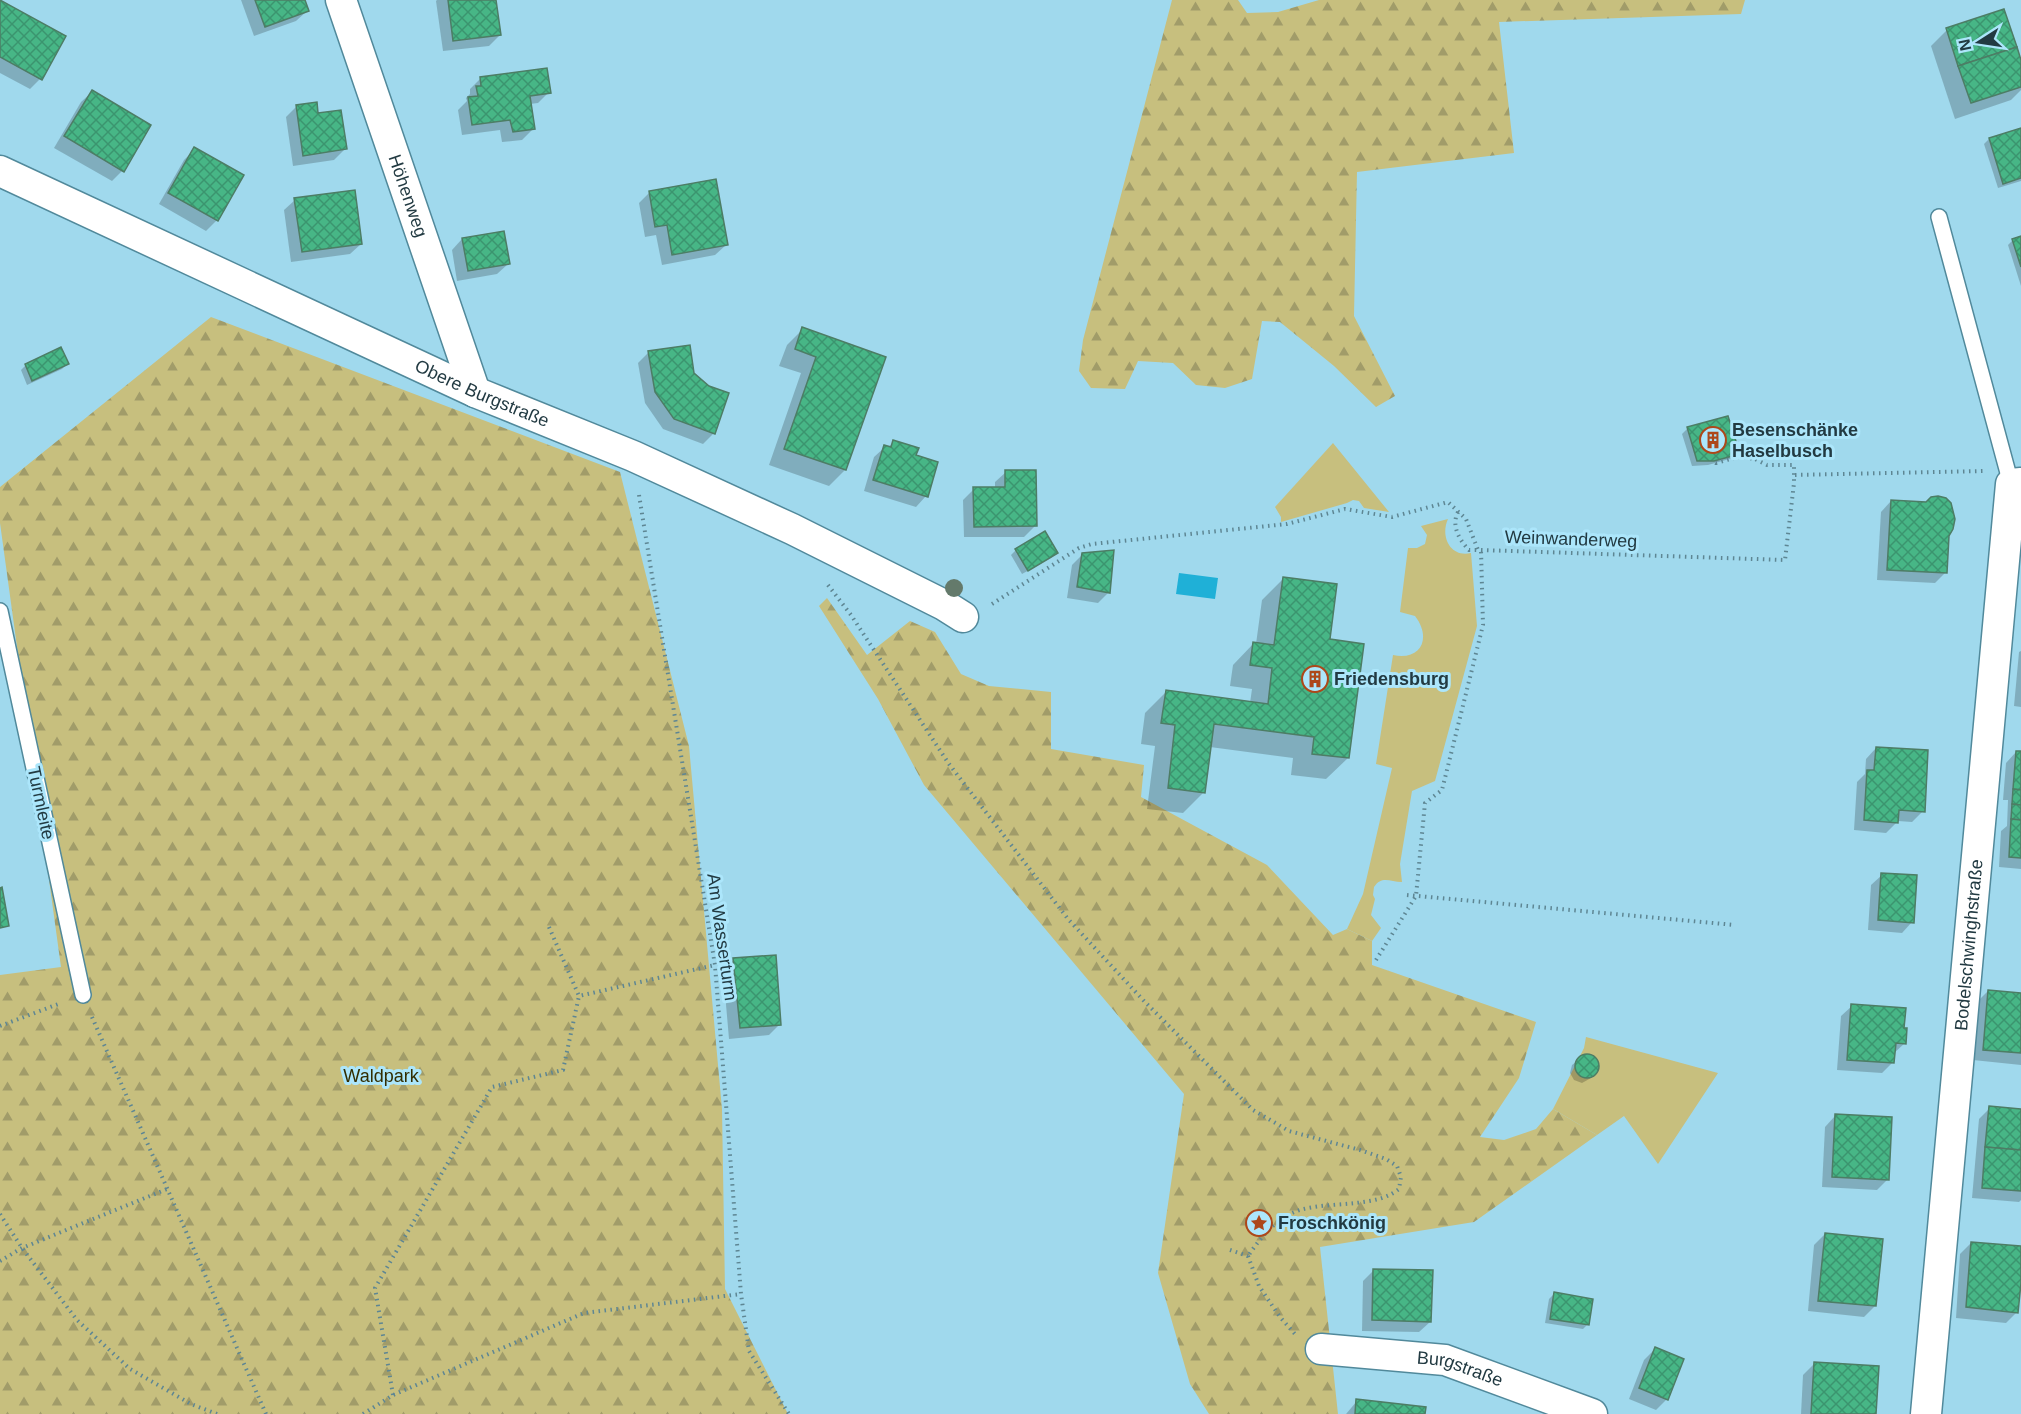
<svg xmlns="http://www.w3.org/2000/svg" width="2021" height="1414" viewBox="0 0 2021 1414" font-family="Helvetica,sans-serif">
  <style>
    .green { fill: #c7bf7e }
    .forest { fill: url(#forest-firs) }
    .water { fill: #1fb0d7 }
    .shadow { fill: #0003 }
    .building { fill: url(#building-cross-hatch); stroke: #4d7d65; stroke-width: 1.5 }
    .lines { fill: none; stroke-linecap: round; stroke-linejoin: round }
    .lane-casing { stroke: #51899b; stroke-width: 18 }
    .street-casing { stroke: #51899b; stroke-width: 33 }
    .path { stroke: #5e8693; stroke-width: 4; stroke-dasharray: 1.5 4.5; stroke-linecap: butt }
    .lane { stroke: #fff; stroke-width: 15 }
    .street { stroke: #fff; stroke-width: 30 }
    .tree { fill: #647a6b }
    .labels { text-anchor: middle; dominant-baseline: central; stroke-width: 6; stroke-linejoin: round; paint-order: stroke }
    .street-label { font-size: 18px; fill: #223a42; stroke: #ace6fb }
    .poi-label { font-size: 18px; font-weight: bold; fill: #223a42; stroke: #ace6fb; text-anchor: start }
    .park-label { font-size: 18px; fill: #322d00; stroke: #ace6fb }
  </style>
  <defs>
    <pattern id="forest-firs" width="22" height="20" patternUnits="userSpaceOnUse" patternTransform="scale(1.5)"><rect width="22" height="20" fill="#c7bf7e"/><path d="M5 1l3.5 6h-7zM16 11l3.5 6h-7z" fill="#a19c69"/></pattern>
    <pattern id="building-cross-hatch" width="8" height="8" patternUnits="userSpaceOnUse" patternTransform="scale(1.5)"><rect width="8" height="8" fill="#47b686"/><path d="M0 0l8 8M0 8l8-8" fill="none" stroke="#3b956f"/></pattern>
  </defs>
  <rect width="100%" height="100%" fill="#a0d9ed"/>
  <g class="green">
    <path d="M1333,443l56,69 -25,-4 -5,-7 -6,-1 -6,3 -66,19v-5l-6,-10z"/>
    <path d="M1448,519c-8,17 2,39 23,34l6,73 -42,155 -23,10 -12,73 2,18c-12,0 -20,-7 -28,5l-1,8 2,4 -4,16 10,13 -9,13 -25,-12 16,-35 29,-126 -16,-4 17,-109c28,6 39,-17 22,-39l-15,-4 8,-64h9l8,-4 2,-9 -6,-9z"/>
    <path d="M1586,1037l132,36 -60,91 -34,-48 -27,19 -44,-26 31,-61z"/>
  </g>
  <g class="forest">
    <path d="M1172,0h66l9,13 31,-1 41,-12h426l-4,14 -242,8 15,131 -157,19 -3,144 41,80 -19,11 -42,-41 -54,-44 -18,-1 -10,58 -27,9 -29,-3 -23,-22 -35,-2 -13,28 -34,-1 -12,-17 4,-31z"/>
    <path d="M211,317l409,155 69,274 33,363 3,180 63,125h-788v-439l61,-8 -61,-444v-36z"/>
    <path d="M827,598l40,57 43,-34 25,11 26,42 28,12 62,6v57l93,16 -3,32 126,68 66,70 14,-6 25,12v24l164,57 -17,56 -39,59 24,3 32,-11 17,-20 44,26 -123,87 -154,25 18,167h-129l-19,-30 -32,-111 26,-179 -260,-309 -46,-86 -59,-93z"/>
  </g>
  <path class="water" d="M1179,573l39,5 -3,21 -39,-5z"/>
  <g class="shadow">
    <path d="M241,0h62l4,11 -11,10 -42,15z"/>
    <path d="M437,0h58l5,35 -11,11 -46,5 -7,-50z"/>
    <path d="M0,2l40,77 -10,10 -30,-16z"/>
    <path d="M1947,30l74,36v24l-10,10 -56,19 -24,-73z"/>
    <path d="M480,79l69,13 -11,11 -8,1 3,25 -11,11 -20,2 -2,-12 -38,5 -4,-25 9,-9 -1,-3 4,-4v-5z"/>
    <path d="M92,92l30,79 -10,10 -58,-33 27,-46z"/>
    <path d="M297,106l20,9 28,34 -11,11 -41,6 -7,-49z"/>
    <path d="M2021,129v52l-23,7 -14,-44 5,-5z"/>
    <path d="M195,149l47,27 -25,44 -11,11 -47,-27 25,-44z"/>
    <path d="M649,193l77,52 -11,10 -53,10 -6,-30 -11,2 -6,-34z"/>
    <path d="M295,200l66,44 -11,10 -59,8 -7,-52z"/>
    <path d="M2021,238v48l-13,-41 5,-5z"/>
    <path d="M462,239l46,25 -11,10 -40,7 -5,-31z"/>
    <path d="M803,329l81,29 -39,112 -16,16 -60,-21 32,-92 -22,-7 8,-21z"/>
    <path d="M649,352l65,81 -11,11 -40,-15 -18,-26 -7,-40z"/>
    <path d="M67,364l-5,5 -35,16 -6,-15 5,-5z"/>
    <path d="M1727,418l11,35 -5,5 -25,7 -16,1 -10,-32 5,-5z"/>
    <path d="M893,442l21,14 12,40 -10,11 -52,-16 10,-34 11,-10 3,1z"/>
    <path d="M1006,472l29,54 -11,11h-60l-1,-37 11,-11h21v-7z"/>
    <path d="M1891,501l57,35 -2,36 -11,11 -58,-3 4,-68z"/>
    <path d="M1016,550l40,3 -5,5 -29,16 -11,-19z"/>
    <path d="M1083,554l26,38 -11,11 -31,-5 5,-33z"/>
    <path d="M1283,579l46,61 19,118 -22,21 -35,-4 2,-17 -83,-11 -6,45 -21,21 -36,-4 8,-63 -14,-2 4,-31 21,-21 84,11 2,-14 -22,-3 3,-21 21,-22 2,1 6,-44z"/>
    <path d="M2021,651v56l-7,-1 5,-54z"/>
    <path d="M1876,748l47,63 -11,11 -14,-1 -12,12 -32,-3 3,-48 8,-8 1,-15z"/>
    <path d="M2016,752l5,1v116l-22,-2 2,-36 6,-5 1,-26h-5l3,-37z"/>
    <path d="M1882,875l30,47 -10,11 -34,-3 3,-45z"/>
    <path d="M734,960l46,64 -11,11 -40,4 -6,-69z"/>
    <path d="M1988,991l33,3v71l-48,-5 4,-58z"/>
    <path d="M1852,1006l50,23 3,14 -12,11v8l-11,11 -45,-3 4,-54z"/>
    <path d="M1585,1055l7,1 6,9 -2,8 -5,5 -9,5 -8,-3 -4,-7 2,-8z"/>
    <path d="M1990,1108l31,2v90l-2,2 -47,-4 7,-79z"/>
    <path d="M1835,1116l53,63 -11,11 -55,-3 3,-60z"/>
    <path d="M1825,1234l50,72 -11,11 -56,-6 6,-66z"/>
    <path d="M1971,1243l50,4 -4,65 -11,11 -50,-5 4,-64z"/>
    <path d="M1374,1270l56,52 -11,10 -57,-1 1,-50z"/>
    <path d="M1554,1294l34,30 -5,5 -38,-6 4,-24z"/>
    <path d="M1655,1349l12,50 -11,11 -27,-11 15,-39z"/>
    <path d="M1814,1364l61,50h-74l2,-39z"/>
    <path d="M1357,1401l67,13h-78z"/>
  </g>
  <g class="building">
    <path d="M0,0l66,36 -24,44 -42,-23z"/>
    <path d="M255,0h50l4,11 -44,16z"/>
    <path d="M448,0h48l5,35 -48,6z"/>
    <path d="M2004,9l13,38 -59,19 -12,-38z"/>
    <path d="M2017,47l4,13v27l-50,16 -13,-37z"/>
    <path d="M547,68l4,25 -21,3 5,33 -22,3 -3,-12 -38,5 -4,-28 10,-1 -2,-10h5l-1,-9z"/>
    <path d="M92,90l59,35 -27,47 -60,-36z"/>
    <path d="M317,102l1,11 23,-3 6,39 -44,7 -7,-51z"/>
    <path d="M2021,128v50l-18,6 -14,-46z"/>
    <path d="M194,147l50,28 -26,46 -50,-28z"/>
    <path d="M716,179l12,66 -56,10 -5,-30 -12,2 -6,-36z"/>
    <path d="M355,190l7,54 -60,8 -8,-54z"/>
    <path d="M504,231l6,33 -42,7 -6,-33z"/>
    <path d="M2021,236v31l-9,-28z"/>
    <path d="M802,327l84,30 -40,113 -62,-21 32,-92 -21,-8z"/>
    <path d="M690,345l4,28 15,13 20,7 -14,41 -41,-15 -19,-27 -7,-41z"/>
    <path d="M61,347l8,17 -37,17 -7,-17z"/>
    <path d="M1728,416l12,38 -26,7h-17l-10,-34z"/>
    <path d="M893,440l26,8 -3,7 22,7 -10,35 -55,-17 11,-35 7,2z"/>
    <path d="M1005,470h31l1,56 -63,1 -1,-40h32z"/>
    <path d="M1938,496l8,2 5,5 4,16 -2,10 -4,7 -2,37 -60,-3 4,-70 35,2 5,-5z"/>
    <path d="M1045,531l13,22 -30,18 -13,-22z"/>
    <path d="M1114,550l-4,43 -33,-6 5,-34z"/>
    <path d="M1283,577l54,7 -7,55 34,5 -15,114 -37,-4 2,-17 -100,-13 -9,69 -37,-5 7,-63 -14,-2 5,-33 102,14 4,-36 -22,-3 3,-23 21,3z"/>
    <path d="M1876,747l52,3 -3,62 -26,-2 -1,13 -34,-3 3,-50h7z"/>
    <path d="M2016,751h5v39l-8,-1z"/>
    <path d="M2013,789l8,1v15l-9,-1z"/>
    <path d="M2012,804l9,1v15l-10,-1z"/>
    <path d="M2011,819l10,1v38l-12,-1z"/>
    <path d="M1881,873l36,2 -3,48 -36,-3z"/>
    <path d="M2,887l7,39 -9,2v-40z"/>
    <path d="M776,955l5,70 -41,3 -7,-70z"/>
    <path d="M1988,990l33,3v60l-38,-3z"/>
    <path d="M1851,1004l55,4 -2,20h3l-1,16 -10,-1 -2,20 -47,-3z"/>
    <circle cx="1587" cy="1066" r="12"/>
    <path d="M1989,1106l32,3v41l-36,-3z"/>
    <path d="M1835,1114l57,3 -3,63 -57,-3z"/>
    <path d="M1985,1147l36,3v41l-39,-3z"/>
    <path d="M1825,1233l58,6 -7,67 -58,-5z"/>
    <path d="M1971,1242l50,4v37l-3,30 -52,-6z"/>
    <path d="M1373,1269l60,1 -2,52 -59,-2z"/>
    <path d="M1554,1292l39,7 -4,26 -39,-6z"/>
    <path d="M1655,1347l29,12 -16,41 -29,-12z"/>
    <path d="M1814,1362l65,4 -3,48h-65z"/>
    <path d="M1356,1399l70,8 -1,7h-70z"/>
  </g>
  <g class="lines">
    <defs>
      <g id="lane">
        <path d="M1939,217l72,267"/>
        <path d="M0,611l83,384"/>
      </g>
      <g id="street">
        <path id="s1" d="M341,0l134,392"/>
        <path id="s2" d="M0,171l475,221 158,64 159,73 152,76 19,12"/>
        <path id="s3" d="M1321,1349l124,11 147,54"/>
        <path id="s4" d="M1926,1414l85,-930 10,-1"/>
      </g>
    </defs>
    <use href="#lane" class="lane-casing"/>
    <use href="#street" class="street-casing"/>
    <g class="path">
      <path d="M1795,475l189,-4"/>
      <path d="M639,495l76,470 26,329 8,57 40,63"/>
      <path d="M1458,512c-7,13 1,28 11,38h9"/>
      <path d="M1481,550l304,10 9,-77v-18h-27l-14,-7 -6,1 -6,-3 -25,7 -2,-2"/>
      <path d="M828,585l23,30 98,149 119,155 76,82 109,109 36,21 71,19 26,9 11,7 4,11 -2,12c-13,10 -27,12 -43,14 -18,2 -39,2 -56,7 -23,7 -39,27 -52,46"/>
      <path d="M992,604l87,-56 13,-4 195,-20 58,-15 47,8 56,-15 18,17 12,31h3"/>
      <path d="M1407,895l328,30"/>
      <path d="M549,927l30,69 136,-31"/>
      <path d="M1376,960l40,-64 9,-93 17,-13 41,-165 -2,-75"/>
      <path d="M92,1017l174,397"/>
      <path d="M0,1026l61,-23"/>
      <path d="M0,1214l22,34 55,72 53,49 61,35 26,10"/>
      <path d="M1230,1250l18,6"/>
      <path d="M1248,1256l11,30 21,31 15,17"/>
      <path d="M0,1261l22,-13 145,-59"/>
      <path d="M393,1395l-18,-107 117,-201 71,-17 16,-74"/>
      <path d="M363,1414l30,-19 191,-82 157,-19"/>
    </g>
    <use href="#lane" class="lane"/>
    <use href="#street" class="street"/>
  </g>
  <circle class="tree" cx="954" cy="588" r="9"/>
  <defs>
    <symbol id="building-ring" viewBox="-11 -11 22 22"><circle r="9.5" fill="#ace6fb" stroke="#ad481a" stroke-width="1.5"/><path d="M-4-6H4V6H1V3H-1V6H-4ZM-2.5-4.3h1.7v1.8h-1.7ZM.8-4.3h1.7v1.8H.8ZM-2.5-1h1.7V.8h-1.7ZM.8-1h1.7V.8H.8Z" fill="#ad481a"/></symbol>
    <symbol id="sight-ring" viewBox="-11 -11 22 22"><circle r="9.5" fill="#ace6fb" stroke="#ad481a" stroke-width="1.5"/><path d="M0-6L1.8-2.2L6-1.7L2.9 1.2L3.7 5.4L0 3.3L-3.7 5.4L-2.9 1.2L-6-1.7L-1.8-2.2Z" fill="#ad481a"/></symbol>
  </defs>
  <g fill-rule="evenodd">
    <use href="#building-ring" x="1698" y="425" width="30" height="30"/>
    <use href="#building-ring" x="1300" y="664" width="30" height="30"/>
    <use href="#sight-ring" x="1244" y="1208" width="30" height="30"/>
  </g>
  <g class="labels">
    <g class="street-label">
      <text stroke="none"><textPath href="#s1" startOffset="207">Höhenweg</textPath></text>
      <text stroke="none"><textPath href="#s2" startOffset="531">Obere Burgstraße</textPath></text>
      <text transform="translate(1571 539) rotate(2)">Weinwanderweg</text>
      <text transform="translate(41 803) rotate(78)">Turmleite</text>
      <text transform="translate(722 937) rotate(82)">Am Wasserturm</text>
      <text stroke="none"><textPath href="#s4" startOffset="471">Bodelschwinghstraße</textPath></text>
      <text stroke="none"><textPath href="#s3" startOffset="141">Burgstraße</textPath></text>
    </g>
    <g class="poi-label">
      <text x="1732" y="430">Besenschänke<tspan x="1732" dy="21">Haselbusch</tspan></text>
      <text x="1334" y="679">Friedensburg</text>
      <text x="1278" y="1223">Froschkönig</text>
    </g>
    <g class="park-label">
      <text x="381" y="1076">Waldpark</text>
    </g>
  </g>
  <g transform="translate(1979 42) rotate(258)" stroke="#ace6fb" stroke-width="4.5" paint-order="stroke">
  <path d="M0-4.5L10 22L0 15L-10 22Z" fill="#223a42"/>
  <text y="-9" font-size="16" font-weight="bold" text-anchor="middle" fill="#223a42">N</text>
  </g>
</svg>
